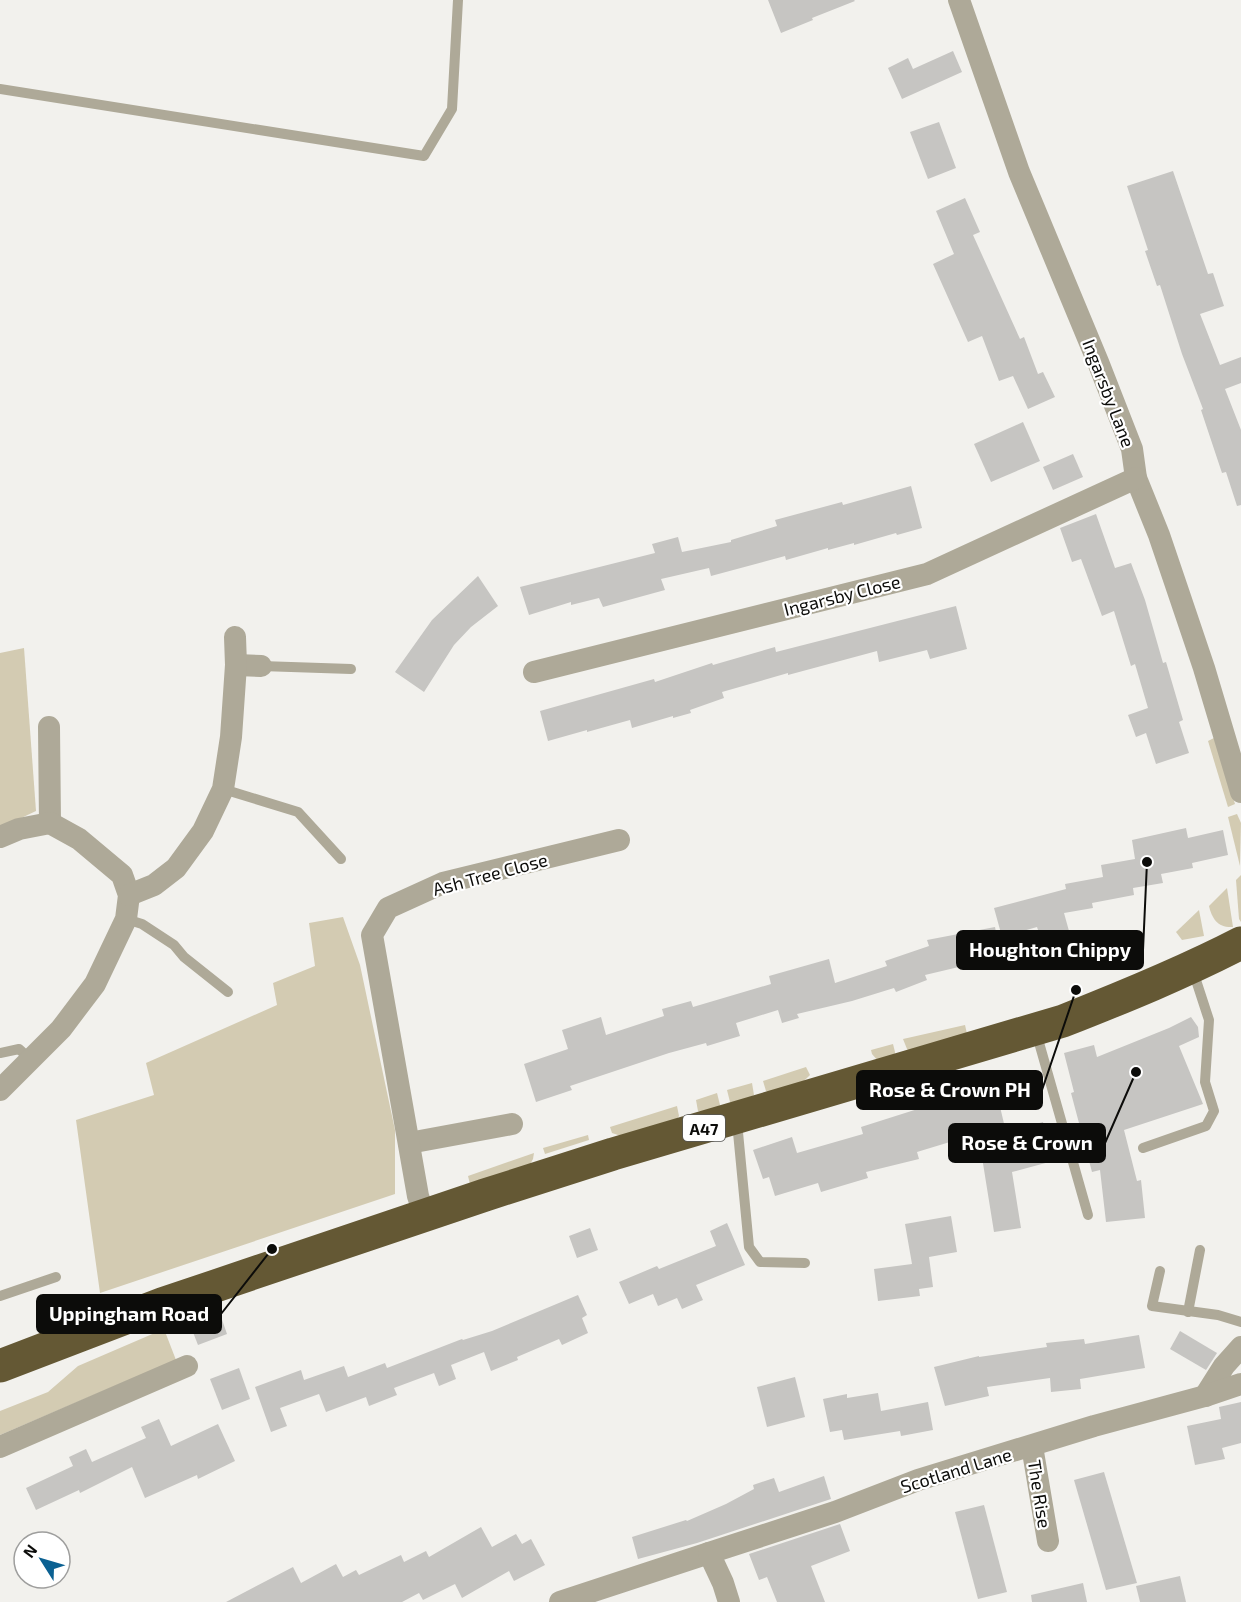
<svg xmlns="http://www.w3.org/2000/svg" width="1241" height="1602" viewBox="0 0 1241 1602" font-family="'Exo 2',sans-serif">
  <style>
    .green { fill: #d3cbb2 }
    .building { fill: #c6c5c2 }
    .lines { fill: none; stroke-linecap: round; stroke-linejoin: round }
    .lane { stroke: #aea998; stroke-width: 10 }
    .street { stroke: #aea998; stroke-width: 22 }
    .highway { stroke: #645834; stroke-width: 33 }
    .labels { text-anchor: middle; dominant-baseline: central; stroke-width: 4.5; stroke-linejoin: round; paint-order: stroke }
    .shield { fill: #fff; stroke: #555554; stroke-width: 1.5 }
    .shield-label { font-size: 16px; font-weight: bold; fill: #0c0c0a }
    .street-label { font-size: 18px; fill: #0c0c0a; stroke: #fff }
    .leader { fill: none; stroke: #0c0c0a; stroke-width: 2 }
    .callout-dot { fill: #0c0c0a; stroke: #fff; stroke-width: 2 }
    .callout { fill: #0c0c0a; stroke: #0c0c0a; stroke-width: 2 }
    .callout-label { font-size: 20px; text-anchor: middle; font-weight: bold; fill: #fff }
  </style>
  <rect width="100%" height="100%" fill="#f2f1ed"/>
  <g class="green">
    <path d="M24,648l12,163 -36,17v-175z"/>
    <path d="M1214,738l21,66 -7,3 -20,-66z"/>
    <path d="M1237,814l4,9 -1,43 -12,-49z"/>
    <path d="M1241,875v47l-2,-3 -3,-39z"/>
    <path d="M1227,888l6,39c-15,1 -21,-8 -24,-21z"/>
    <path d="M1199,910l5,26 -22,4 -6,-8z"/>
    <path d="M343,917l17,48 35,165v64l-295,99 -24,-173 78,-25 -8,-32 131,-58 -4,-22 42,-17 -6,-43z"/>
    <path d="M965,1025l3,13 -54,18 -7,-7 -4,-10z"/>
    <path d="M893,1044l2,8 -1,8 -16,1 -6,-7 -1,-4z"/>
    <path d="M806,1067l4,8c-12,12 -27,24 -44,16l-3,-10z"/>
    <path d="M752,1083l2,12 -18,10 -6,-3 -3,-12z"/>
    <path d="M717,1093l3,12 -3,7 -9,3 -10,-4 -2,-11z"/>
    <path d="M677,1106l2,10 -6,9 -46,13 -15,-5 -2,-6z"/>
    <path d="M588,1135l1,5 -44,14 -2,-6z"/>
    <path d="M534,1153l-1,6 -6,11 -56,18 -3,-12z"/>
    <path d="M164,1329l12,31 -176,75v-24l48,-19 30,-26z"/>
  </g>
  <g class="building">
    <path d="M768,0h86l1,1 -43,17 1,2 -32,13z"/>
    <path d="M953,51l9,21 -60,27 -14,-31 20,-10 5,11z"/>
    <path d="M939,122l17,46 -28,11 -18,-47z"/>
    <path d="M1173,171l35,103 5,-1 11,33 -24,8 20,51 21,-8v26l-16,6 16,41v75l-4,1 -11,-34 -4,1 -21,-63 2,-1 -21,-55 -22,-69 -3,1 -12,-35 3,-1 -21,-64z"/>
    <path d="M965,198l15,34 -7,3 47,104 4,-2 14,37 5,-2 12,25 -27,12 -15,-33 -14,5 -17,-45 -14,6 -35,-78 21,-10 -18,-43z"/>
    <path d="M1023,422l17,39 -49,21 -17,-38z"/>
    <path d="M1073,454l10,23 -30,13 -10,-23z"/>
    <path d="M911,486l11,42 -25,7 -1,-2 -42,12v-2l-26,7v-2l-42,12 -1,-4 -74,20 -2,-8 -48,11 4,11 -62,17 -4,-9 -28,7v-3l-42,13 -9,-28 135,-34 -3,-9 26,-7 4,15 49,-10v-2l46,-14 -2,-6 67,-18 1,3z"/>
    <path d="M1096,514l19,54 16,-5 14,37 18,63 3,-1 17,58 -4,2 10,31 -33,11 -10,-31 -10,4 -8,-22 20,-7 -13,-44 -4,2 -17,-55 -12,5 -21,-57 -9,3 -12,-34z"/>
    <path d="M478,576l20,30 -27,21 -17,18 -30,47 -29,-20 37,-52z"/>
    <path d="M956,606l11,43 -37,10 -3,-9 -48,12 -2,-11 -89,24v-2l-66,19 2,6 -34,12 1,3 -18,5v-2l-41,12 -2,-8 -43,12v-2l-39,11 -8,-30 114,-32 1,3 57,-19 1,2 62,-18 1,5z"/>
    <path d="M1186,828l2,10 35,-8 5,25 -36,8 1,5 -32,6 2,9 -30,5 1,7 -42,8 1,5 -29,5 5,18 -28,8 -4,-12 -35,10 -8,-29 72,-19 -1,-5 38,-7 -2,-12 34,-6 -3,-19z"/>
    <path d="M995,927l6,30 -76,18 2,5 -31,12 -2,-4 -42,13 -55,13 2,4 -17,5 -4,-13 -42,13 4,13 -33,10 -1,-3 -37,10 -99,33 2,4 -36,12 -12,-38 44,-15 -6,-19 39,-13 5,18 58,-19 -2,-7 29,-8 2,6 78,-23 -2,-8 60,-17 6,24 52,-17 -2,-5 44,-15 -2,-6z"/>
    <path d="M1191,1017l7,10 1,10 -20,9 24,58 -79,26 13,51 4,-1 4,38 -39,4 -6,-52 -8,2 -21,-79 3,-1 -10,-39 30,-8 3,12 72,-29z"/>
    <path d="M997,1094l9,38 37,-10 10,39 -41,11 9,56 -27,4 -13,-81 -15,3 -3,-16 -46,14 2,7 -53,13 2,6 -47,14 -3,-9 -43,13 -6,-19 -6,2 -10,-29 39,-13 5,16 66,-19 -2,-7 85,-27 2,6z"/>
    <path d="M951,1216l6,36 -28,5 4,30 -14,2 1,7 -42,5 -4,-32 38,-5 -7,-40z"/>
    <path d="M727,1223l18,42 -49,20 7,15 -21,9 -5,-11 -19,8 -5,-12 -24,10 -10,-22 38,-16 2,3 57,-23 -6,-15z"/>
    <path d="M590,1228l8,22 -21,8 -8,-22z"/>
    <path d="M578,1295l9,20 -5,3 6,15 -26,12 -3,-6 -42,18 1,3 -27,11 -7,-19 -33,13 5,14 -17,7 -5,-13 -40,15 3,7 -28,11 -3,-9 -40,15 -7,-18 -39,14 7,18 -16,6 -16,-45 46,-17 3,10 40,-14 4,11 37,-14 2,5 75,-29 1,1 29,-9z"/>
    <path d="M219,1311l8,23 -29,11 -9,-23z"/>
    <path d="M1180,1331l37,22 -11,17 -36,-21z"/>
    <path d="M1139,1335l6,33 -65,11 1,10 -30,3 -1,-14 -63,9 2,9 -44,10 -11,-39 45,-11v1l68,-10 -1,-4 38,-4 1,5z"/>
    <path d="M239,1368l11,31 -28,11 -12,-31z"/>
    <path d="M795,1377l10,40 -38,10 -10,-40z"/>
    <path d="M878,1393l3,18 47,-9 5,28 -32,6 -1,-5 -56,9 -2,-10 -12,2 -7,-33 24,-5v4z"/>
    <path d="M1241,1402v41l-19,5 3,11 -30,6 -8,-39 34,-7 -2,-12z"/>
    <path d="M159,1419l12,27 47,-22 17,37 -37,18 -1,-4 -52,23 -13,-31 -52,26 -1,-3 -43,20 -10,-22 47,-22 -4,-9 17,-8 6,13 54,-24 -5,-11z"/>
    <path d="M1104,1472l33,111 -31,7 -32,-110z"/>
    <path d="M824,1476l7,23 -134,44 -59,16 -6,-22 54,-17 1,1 39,-17 28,-15 -1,-4 21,-7 5,14z"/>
    <path d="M984,1505l23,87 -29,7 -23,-87z"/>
    <path d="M840,1524l10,27 -39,15 14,36h-48l-10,-25 -8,3 -10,-26z"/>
    <path d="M481,1527l11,20 24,-13 6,10 9,-5 14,26 -31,16 -5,-10 -47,27 -7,-14 -32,16 -4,-7 -17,9h-176l67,-35 8,16 35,-19 7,13 13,-7 3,5 42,-20 3,7 22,-11 3,6z"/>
    <path d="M1180,1576l6,26h-46l-4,-16z"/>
    <path d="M1083,1583l4,19h-55l-1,-7z"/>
  </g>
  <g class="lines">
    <g class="lane">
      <path d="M0,89l424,67 28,-47 6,-109"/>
      <path d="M261,666l90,3"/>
      <path d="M223,789l75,23 43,47"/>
      <path d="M126,919l16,5 32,21 10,12 44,35"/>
      <path d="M1036,1032l52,183"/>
      <path d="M0,1053l19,-4 12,11"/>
      <path d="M737,1122l12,125 11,15 45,1"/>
      <path d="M1143,1148l63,-22 8,-15 -9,-29 4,-62 -16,-49"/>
      <path d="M1160,1271l-8,35 66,9 23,7"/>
      <path d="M0,1296l56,-19"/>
      <path d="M1188,1312l12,-62"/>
    </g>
    <g class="street">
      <path d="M959,0l60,172 79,190 34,87 4,29 23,57 19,56 26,77 37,124"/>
      <path d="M236,665l25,1"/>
      <path d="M534,672l393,-98 209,-96"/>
      <path d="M49,727l1,96"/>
      <path d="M0,837l19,-8 31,-6 29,16 43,36 7,20 -3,24 -31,65 -34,45 -61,61"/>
      <path d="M129,895l25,-10 22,-17 27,-37 20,-42 8,-52 5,-72 -1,-28"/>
      <path d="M409,1143l103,-19"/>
      <path d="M425,1217l-7,-21 -46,-261 16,-27 55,-25 176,-43"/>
      <path d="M1205,1396l19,-30 17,-19"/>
      <path d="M1032,1446l16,95"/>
      <path d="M0,1447l187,-81"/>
      <path d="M560,1602l149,-49"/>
      <path d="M729,1602l-6,-19 -14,-30 126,-41 83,-32 176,-54 111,-30 36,-12"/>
    </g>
    <path class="highway" d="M0,1366l162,-62 323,-109 128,-41 450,-133c61,-24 120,-48 178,-78"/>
  </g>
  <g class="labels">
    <rect class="shield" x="683" y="1115" width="42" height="26" rx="4.5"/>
    <g class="shield-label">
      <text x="704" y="1128">A47</text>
    </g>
    <g class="street-label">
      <text transform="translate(1109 393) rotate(69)">Ingarsby Lane</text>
      <text transform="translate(842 595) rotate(-14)">Ingarsby Close</text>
      <text transform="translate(490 874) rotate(-15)">Ash Tree Close</text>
      <text transform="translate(956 1470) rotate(-17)">Scotland Lane</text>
      <text transform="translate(1040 1494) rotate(81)">The Rise</text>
    </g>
  </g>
  <path class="leader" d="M1147 862L1143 950M1076 990L1042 1090M1136 1072L1105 1143M272 1249L221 1314"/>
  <g class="callout-dot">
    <circle cx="1147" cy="862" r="6"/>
    <circle cx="1076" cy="990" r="6"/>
    <circle cx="1136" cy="1072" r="6"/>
    <circle cx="272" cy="1249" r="6"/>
  </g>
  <g class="callout">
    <rect x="957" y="931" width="186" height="38" rx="6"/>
    <rect x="857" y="1071" width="185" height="38" rx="6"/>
    <rect x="949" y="1124" width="156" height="38" rx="6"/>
    <rect x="37" y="1295" width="184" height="38" rx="6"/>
  </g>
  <g class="callout-label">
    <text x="1050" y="957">Houghton Chippy</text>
    <text x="950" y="1097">Rose &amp; Crown PH</text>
    <text x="1027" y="1150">Rose &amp; Crown</text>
    <text x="129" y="1321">Uppingham Road</text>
  </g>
  <g transform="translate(42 1560) rotate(307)"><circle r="28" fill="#ffffff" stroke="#9e9e9d" stroke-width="1.5"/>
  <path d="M0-4.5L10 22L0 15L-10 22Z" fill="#0b6192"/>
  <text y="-9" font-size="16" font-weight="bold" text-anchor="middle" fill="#0c0c0a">N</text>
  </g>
</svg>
